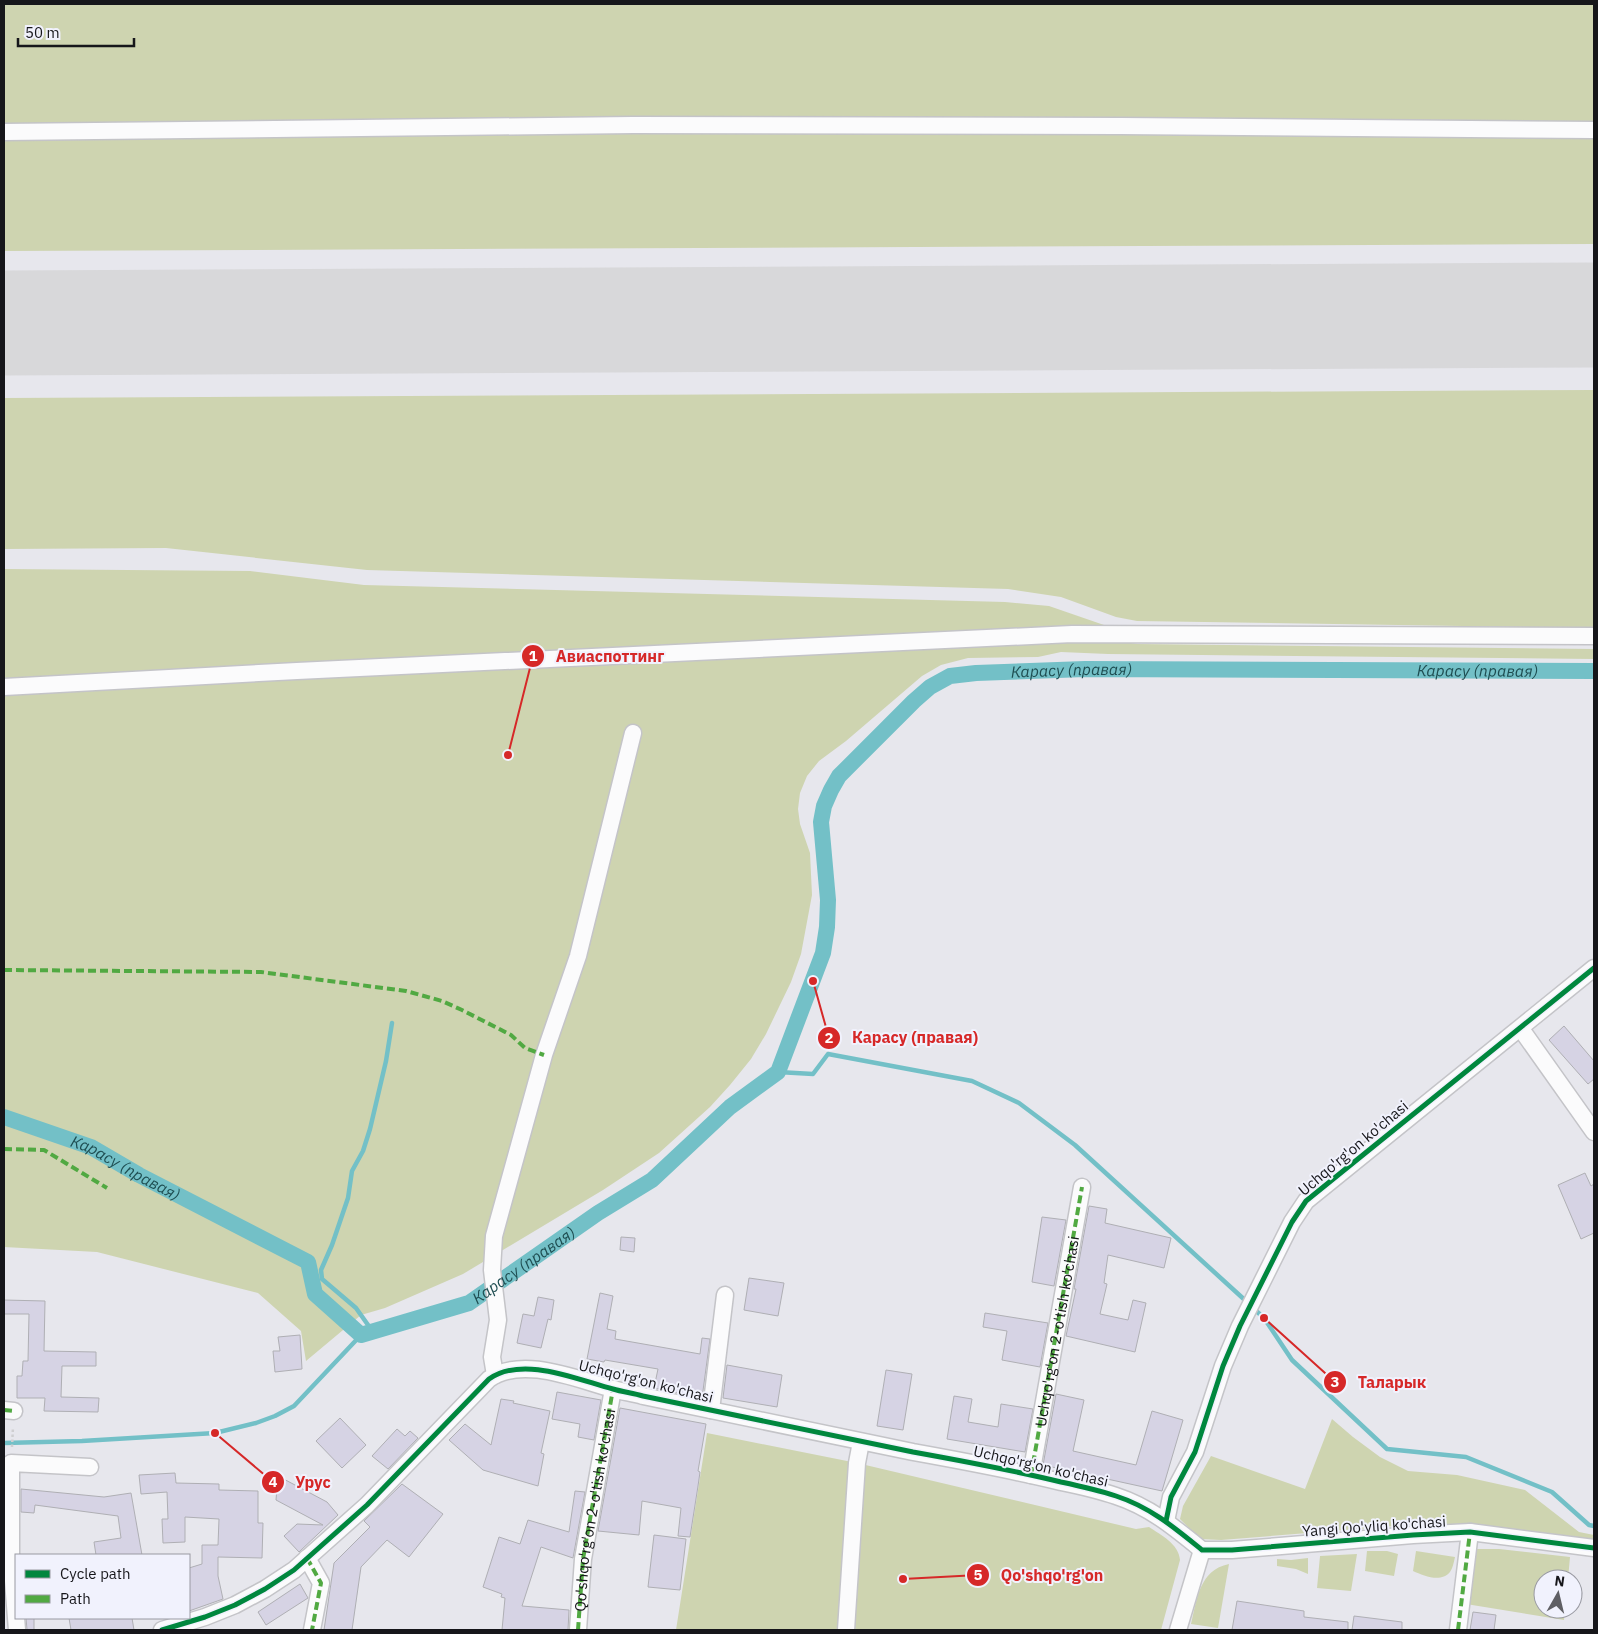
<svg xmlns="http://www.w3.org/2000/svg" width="1598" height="1634" viewBox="0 0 1598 1634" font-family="'IBM Plex Sans',sans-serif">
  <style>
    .green { fill: #ced4b0 }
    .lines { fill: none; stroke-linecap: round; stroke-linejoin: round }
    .stream { stroke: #73c0c7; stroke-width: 4.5 }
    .canal { stroke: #73c0c7; stroke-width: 16 }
    .runway { stroke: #d8d8da; stroke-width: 105 }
    .building { fill: #d6d3e4; stroke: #afafb4 }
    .minor-casing { stroke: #c4c4c8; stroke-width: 19 }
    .path { stroke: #cfcfd1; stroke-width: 2.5; stroke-dasharray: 2.5 2.5; stroke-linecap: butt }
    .minor { stroke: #fbfbfc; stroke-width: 16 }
    .quiet { stroke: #51a942; stroke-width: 4; stroke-dasharray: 8 4; stroke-linecap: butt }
    .cycleway-casing { stroke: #f1f2fd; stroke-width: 8 }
    .cycleway { stroke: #00873e; stroke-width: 5 }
    .labels { text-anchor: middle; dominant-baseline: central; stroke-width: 4; stroke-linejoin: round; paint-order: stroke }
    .street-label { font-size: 15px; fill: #16161a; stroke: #f1f2fd }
    .water-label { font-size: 16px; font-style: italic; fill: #1e4d51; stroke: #f1f2fd }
    .leader { fill: none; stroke: #d62828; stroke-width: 2 }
    .callout-dot { fill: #d62828; stroke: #f1f2fd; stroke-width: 2 }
    .mark-label { font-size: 15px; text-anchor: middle; font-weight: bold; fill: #fff }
    .callout-label { font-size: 16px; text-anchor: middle; font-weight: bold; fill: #d62828; stroke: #f1f2fd; stroke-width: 4; stroke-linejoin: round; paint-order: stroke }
  </style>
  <rect width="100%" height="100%" fill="#e7e7ed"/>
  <g class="green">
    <path d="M4,4h1590v240l-1590,7z"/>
    <path d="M1594,390v237l-2,1 -455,-7 -21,-4 -55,-20 -53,-8 -641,-19 -201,-22 -162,1v-151z"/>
    <path d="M4,569l246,2 114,14 641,17 44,4 55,19 -656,31 -444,24z"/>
    <path d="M1116,641l22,3 456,5v10l-486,-5 -47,-2 -23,5 -70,1 -27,7 -19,11 -76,65 -27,20 -12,15 -7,17 -2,16 2,15 10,29 2,42 -11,59 -10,28 -25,52 -15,25 -21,26 -20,22 -51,46 -56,37 -140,84 -78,34 -24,7 -55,46 -5,-30 -43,-38 -161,-41 -93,-5v-552l159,-9 436,-21 381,-21z"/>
    <path d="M1332,1419l21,18 27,20 28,14 49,4 68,15 54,42 15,3v6l-90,-12 -71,-6 -212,17 -21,-1 -20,-20 3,-13 28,-50 94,33z"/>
    <path d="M707,1433l150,30 279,66 13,-2c12,8 30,17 31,33l-19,70h-485z"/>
    <path d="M1473,1549h26l71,8 -2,22h-25v30h22l-1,11 -98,-16z"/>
    <path d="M1367,1551h20l11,3 -4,22 -29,-5z"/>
    <path d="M1416,1551l39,6c-1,4 -2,11 -5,15 -9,11 -26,4 -37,-1z"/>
    <path d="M1357,1554l-6,37 -34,-3 3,-32z"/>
    <path d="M1308,1558v16l-12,-5 -19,-3v-7l14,1z"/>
    <path d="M1229,1564l-11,64 -27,-4c6,-24 8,-54 38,-60z"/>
  </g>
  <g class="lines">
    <g class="stream">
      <path d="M778,1072l35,2 15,-20 144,27 47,22 56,42 172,157"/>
      <path d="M1253,1308l11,10 28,42 95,89 79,8 86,35 37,33 5,1"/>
      <path d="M373,1332l-17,-24 -34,-29 -1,-9 11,-25 16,-47 4,-27 11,-20 7,-22 16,-68 6,-38"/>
      <path d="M4,1443l78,-2 133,-8 41,-10 19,-7 19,-10 67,-71"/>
    </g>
    <path class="canal" id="s1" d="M4,1117l87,30 48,28 169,87 7,32 46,41 108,-32 129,-90 54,-33 78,-73 48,-35 45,-119 4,-26 1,-27 -7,-78 3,-16 7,-16 8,-14 75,-75 16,-14 20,-11 26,-3 109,-4 509,2"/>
    <path class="runway" d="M4,323l1590,-8"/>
  </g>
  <g class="building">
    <path d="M1564,1026l30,35v18l-6,5 -39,-44z"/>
    <path d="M1585,1173l6,13 3,-2v49l-13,6 -23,-54z"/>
    <path d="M1089,1206l18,3 -2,14 66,15 -7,30 -56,-13 -4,28 3,1 -7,30 28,6 5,-20 13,3 -11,49 -69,-16 10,-47h-2z"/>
    <path d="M1042,1217l24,3 -12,66 -22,-4z"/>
    <path d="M621,1237l14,1 -1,14 -14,-2z"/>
    <path d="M749,1278l35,5 -6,33 -34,-6z"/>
    <path d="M600,1293l13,3 -6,33 9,2 -1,8 85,15 2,-16 8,1 -8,59 -48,-10 4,-19 -53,-9 -1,2 -17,-3z"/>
    <path d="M538,1297l16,3 -3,20 -3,-1 -7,29 -24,-5 6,-29 11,2z"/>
    <path d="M4,1300l41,1 -1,50 52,1v14h-34l-1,31 38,1 -1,14 -54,-1 1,-13h-28v-22h5l1,-15h5l1,-47h-25z"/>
    <path d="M985,1313l63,10 -8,44 -38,-7 5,-29 -24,-4z"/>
    <path d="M300,1335l2,34 -27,3 -2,-21h7l-2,-14z"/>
    <path d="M727,1365l55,10 -5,32 -54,-9z"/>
    <path d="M886,1370l26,4 -9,56 -26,-4z"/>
    <path d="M557,1392l44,8 -7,40 -16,-3 2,-13 -28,-5z"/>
    <path d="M1056,1394l28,6 -11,51 63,14 16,-54 31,9 -21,71 -119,-26z"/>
    <path d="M954,1396l18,3 -4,23 30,5 3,-23 32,5 -8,43 -78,-13z"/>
    <path d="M501,1399l13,2 -1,2 37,8 -9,42 3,1 -6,32 -55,-16 -34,-30 16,-16 26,21z"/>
    <path d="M620,1408l86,16 -8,47 2,1 -2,14 -8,51 -12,-1 3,-28 -39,-7 -3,34 -41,-4z"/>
    <path d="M340,1418l26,27 -24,23 -26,-27z"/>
    <path d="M397,1429l8,7 5,-5 8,7 -30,31 -16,-13z"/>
    <path d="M175,1473l1,10 43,1v6l39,1v32h5l-1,35 -44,-1v19l5,23 -34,12v-43l13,-4v-19h16l1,-26 -34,-2v25l-22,1 -1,-24h6l-1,-27 -26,2 -2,-19z"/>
    <path d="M278,1476l49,26 11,13 -39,37 -15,-16 13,-12 26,1 -47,-25z"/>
    <path d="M402,1484l41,30 -34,43 -22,-17 -26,27 -9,63h-28l10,-67 36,-36 -6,-6z"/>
    <path d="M21,1489l83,8 27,-4 11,62h-46l-2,-13 27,-4 -3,-22 -83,-11 -1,8 -13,-1z"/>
    <path d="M575,1491l10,1 -12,66 -32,-11 -19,59 47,4 -1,20h-66l3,-32 -4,-1 1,-3 -19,-7 16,-50 21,7 8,-24 41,12z"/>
    <path d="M654,1535l32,4 -6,51 -32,-3z"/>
    <path d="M300,1584l8,14 -42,27 -8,-13z"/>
    <path d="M1237,1601l67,10v6l44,5v8h-116z"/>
    <path d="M1473,1612l23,3 -2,15h-24z"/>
    <path d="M1354,1616l48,6v8h-50z"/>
    <path d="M26,1618h8v12h-7z"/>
    <path d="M69,1618h63l2,12h-63z"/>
  </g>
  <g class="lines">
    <defs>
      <g id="minor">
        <path d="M4,132l629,-7 488,1 473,4"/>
        <path d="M4,687l293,-16 775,-37 522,2"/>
        <path d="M1521,1029l73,103"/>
        <path d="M495,1375l-3,-18 6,-37 -6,-50 2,-34 50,-181 34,-99 55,-223"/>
        <path d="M4,1410l10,1"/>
        <path d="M711,1410l14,-115"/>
        <path id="s2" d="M1031,1475l51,-288"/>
        <path d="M1166,1521l5,-24 24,-45 28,-86 17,-40 52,-104 14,-21 288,-233"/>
        <path d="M307,1558l14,25 -9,47"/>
        <path d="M17,1630l-6,-74v-93l79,4"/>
        <path d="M162,1630l43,-13 30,-12 30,-16 29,-19 73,-65 122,-126c34,-24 89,1 124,10 10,3 20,4 30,7 90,19 180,38 270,56 50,9 99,18 148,30 19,4 37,8 55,14 34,11 59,32 86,54h30l181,-15 57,-3 124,16"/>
        <path d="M578,1630l5,-71 30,-170"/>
        <path d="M846,1630l11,-167 4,-21"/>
        <path d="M1178,1630l24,-80"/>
        <path d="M1458,1630l12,-98"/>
      </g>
    </defs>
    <use href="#minor" class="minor-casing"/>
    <path class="path" d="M12,1447l1,-20"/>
    <use href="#minor" class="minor"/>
    <g class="quiet">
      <path d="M4,970l257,2 145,19 36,10 20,9 49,25 14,13 19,7"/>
      <path d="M4,1149l40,1 63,38"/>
      <path d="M4,1410l10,1"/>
      <path d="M1031,1475l51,-288"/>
      <path d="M307,1558l14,25 -9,47"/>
      <path id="s3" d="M578,1630l5,-71 30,-170"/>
      <path d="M1458,1630l12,-98"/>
    </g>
    <defs>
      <g id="cycleway">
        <path d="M1166,1521l5,-24 24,-45 28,-86 17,-40 52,-104 14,-21 288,-233"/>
        <path d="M162,1630l43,-13 30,-12 30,-16 29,-19 73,-65 122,-126c34,-24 89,1 124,10 10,3 20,4 30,7 90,19 180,38 270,56 50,9 99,18 148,30 19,4 37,8 55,14 34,11 59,32 86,54h30l181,-15 57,-3 124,16"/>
      </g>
    </defs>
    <use href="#cycleway" class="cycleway-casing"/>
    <use href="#cycleway" class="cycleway"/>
  </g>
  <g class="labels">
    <g class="street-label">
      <text transform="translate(1353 1148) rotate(-40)">Uchqo'rg'on ko'chasi</text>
      <text stroke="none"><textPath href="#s2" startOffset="146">Uchqo'rg'on 2-o'tish ko'chasi</textPath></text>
      <text transform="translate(646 1381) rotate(14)">Uchqo'rg'on ko'chasi</text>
      <text transform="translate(1041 1466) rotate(13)">Uchqo'rg'on ko'chasi</text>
      <text stroke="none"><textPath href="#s3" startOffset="121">Qo'shqo'rg'on 2-o'tish ko'chasi</textPath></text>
      <text transform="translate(1374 1526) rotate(-4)">Yangi Qo'yliq ko'chasi</text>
    </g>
    <g class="water-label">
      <text stroke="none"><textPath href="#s1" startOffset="1512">Карасу (правая)</textPath></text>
      <text stroke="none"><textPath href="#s1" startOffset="1918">Карасу (правая)</textPath></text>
      <text stroke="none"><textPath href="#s1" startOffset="132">Карасу (правая)</textPath></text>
      <text stroke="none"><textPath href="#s1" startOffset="611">Карасу (правая)</textPath></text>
    </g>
  </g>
  <path class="leader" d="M508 755L533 656M813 981L829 1038M1264 1318L1335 1382M215 1433L273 1482M903 1579L978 1575"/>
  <g class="callout-dot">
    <circle cx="508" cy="755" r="5"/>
    <circle cx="813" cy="981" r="5"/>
    <circle cx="1264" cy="1318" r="5"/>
    <circle cx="215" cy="1433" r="5"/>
    <circle cx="903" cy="1579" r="5"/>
    <circle cx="533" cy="656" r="12"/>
    <circle cx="829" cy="1038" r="12"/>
    <circle cx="1335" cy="1382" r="12"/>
    <circle cx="273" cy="1482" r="12"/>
    <circle cx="978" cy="1575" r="12"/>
  </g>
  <g class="mark-label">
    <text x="533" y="661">1</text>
    <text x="829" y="1043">2</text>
    <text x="1335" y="1387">3</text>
    <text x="273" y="1487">4</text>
    <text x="978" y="1580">5</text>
  </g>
  <g class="callout-label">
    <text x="610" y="662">Авиаспоттинг</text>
    <text x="915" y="1043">Карасу (правая)</text>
    <text x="1392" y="1388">Таларык</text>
    <text x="313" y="1488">Урус</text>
    <text x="1052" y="1581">Qo'shqo'rg'on</text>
  </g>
  <rect width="1598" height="1634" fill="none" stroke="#16161a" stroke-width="10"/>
  <rect x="15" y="1554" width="175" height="65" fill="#f1f2fd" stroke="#999aa2"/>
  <rect x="25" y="1570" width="25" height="8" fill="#00873e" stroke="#999aa2"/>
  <text x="60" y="1579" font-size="15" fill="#16161a">Cycle path</text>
  <rect x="25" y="1595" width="25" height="8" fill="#51a942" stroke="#999aa2"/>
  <text x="60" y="1604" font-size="15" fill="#16161a">Path</text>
  <g transform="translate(1558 1594) rotate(8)"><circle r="24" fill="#f1f2fd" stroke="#999aa2"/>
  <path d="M0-4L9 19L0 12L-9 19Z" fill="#5f5f64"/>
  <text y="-8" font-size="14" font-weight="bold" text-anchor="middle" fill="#16161a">N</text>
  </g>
  <path d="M18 38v8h116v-8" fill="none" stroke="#16161a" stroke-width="2.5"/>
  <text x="25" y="38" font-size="15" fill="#16161a" stroke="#f1f2fd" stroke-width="4" paint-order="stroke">50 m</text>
</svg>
